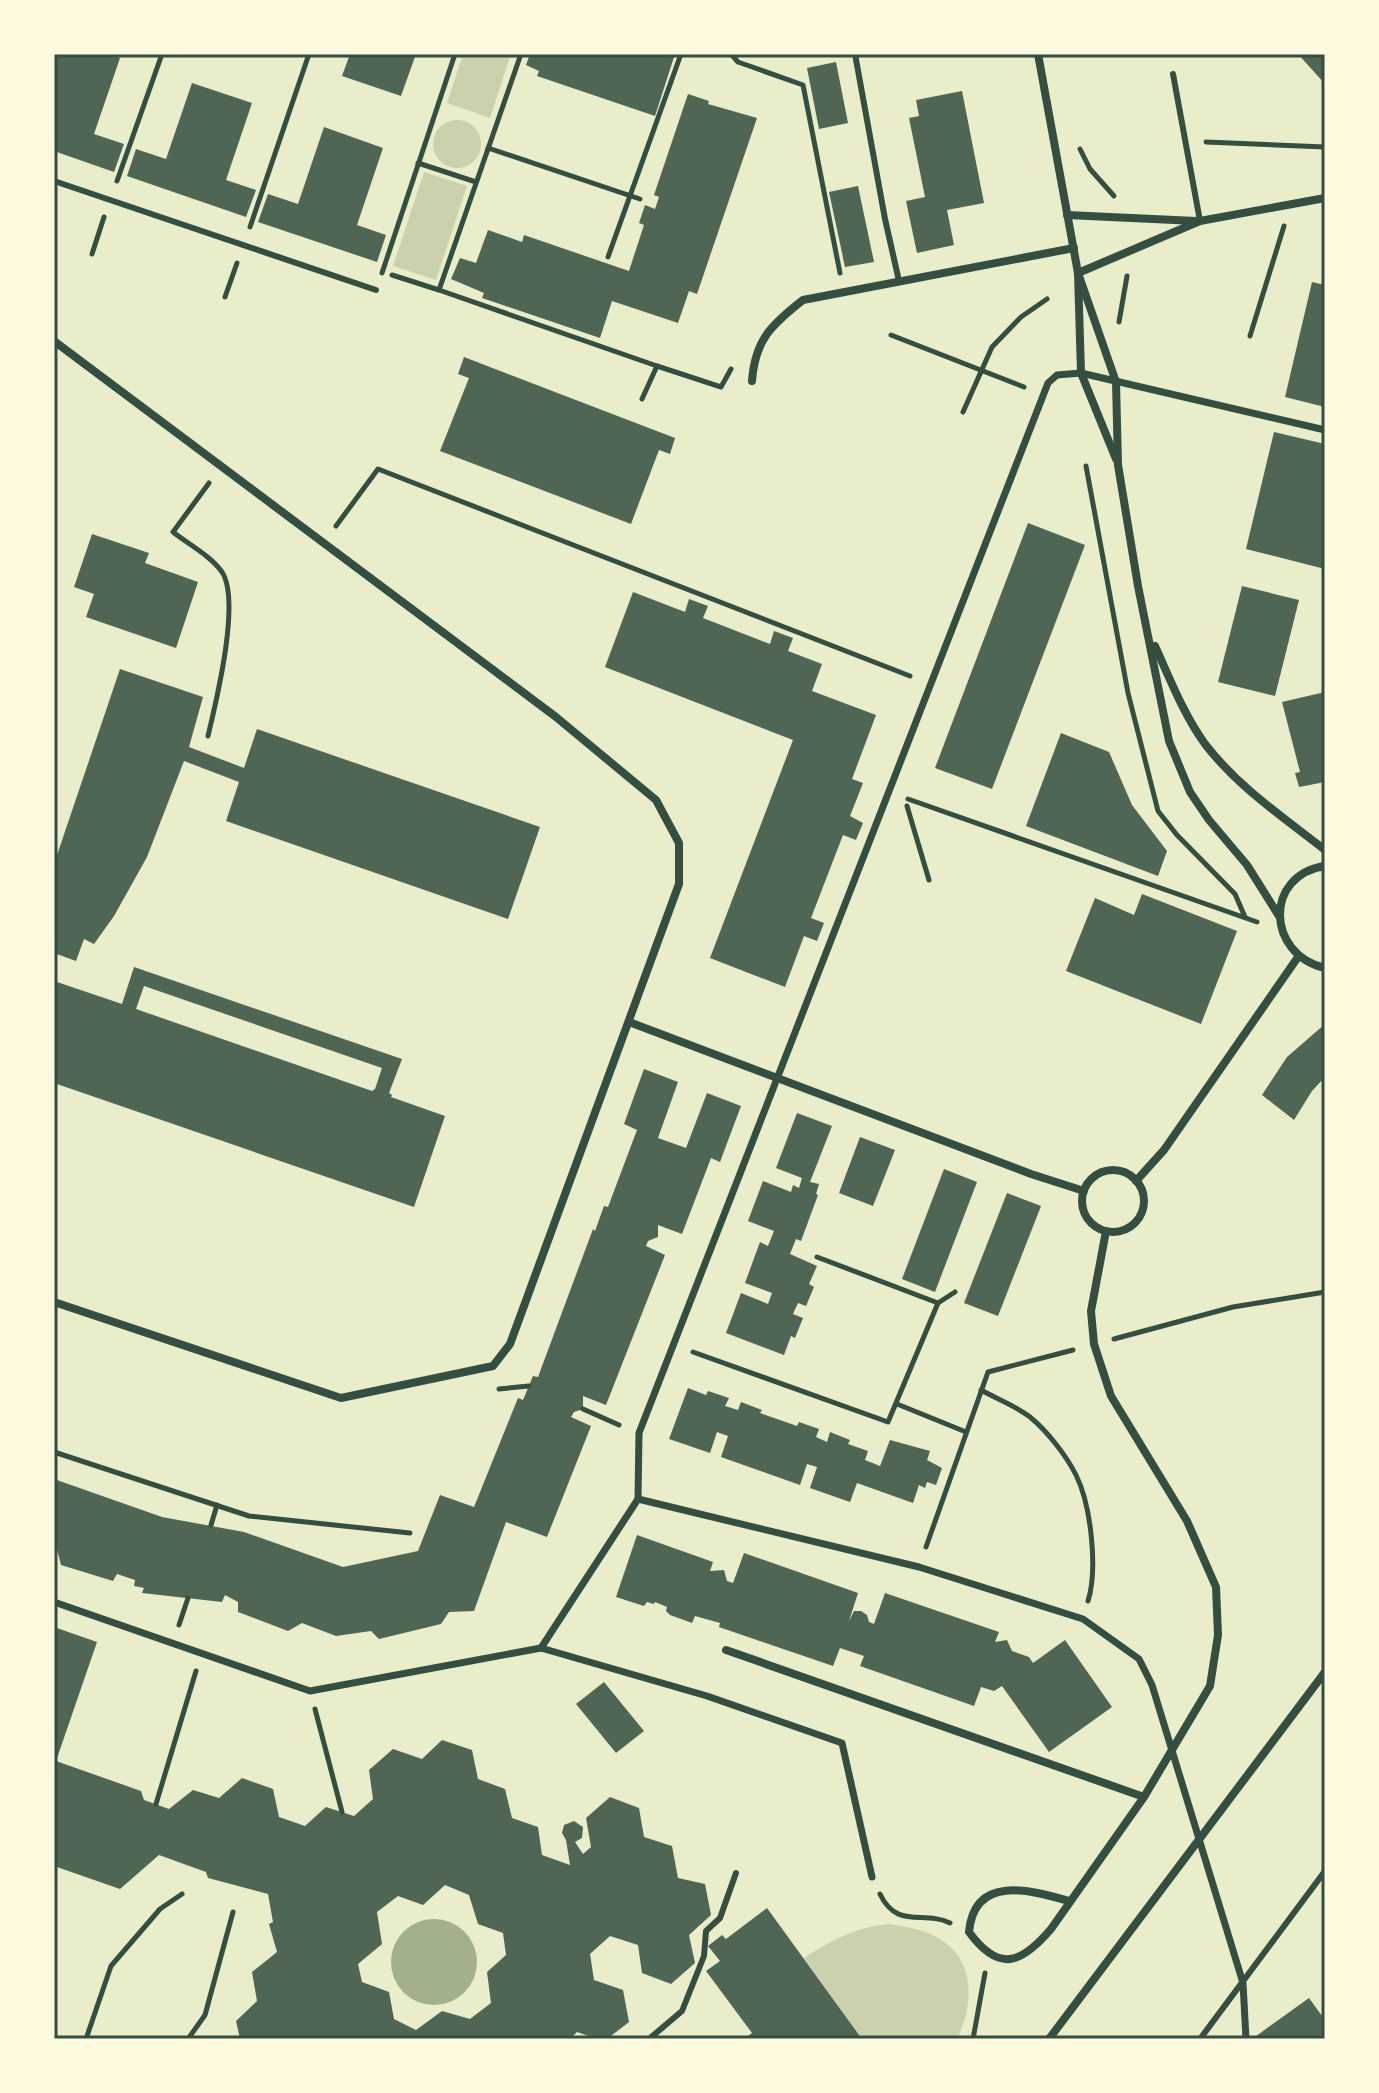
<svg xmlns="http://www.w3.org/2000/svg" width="1379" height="2093" viewBox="0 0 1379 2093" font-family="Manrope,sans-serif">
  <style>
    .green { fill: #cad2ad }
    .water { fill: #a3b18a }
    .building { fill: #4f6655; fill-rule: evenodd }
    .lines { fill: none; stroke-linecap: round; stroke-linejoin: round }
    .path { stroke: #344e41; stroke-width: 5 }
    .service { stroke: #344e41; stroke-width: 6 }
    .pedestrian { stroke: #344e41; stroke-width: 7 }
    .minor { stroke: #344e41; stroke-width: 8 }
    .neatline { fill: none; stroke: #344e41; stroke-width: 3 }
  </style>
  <rect width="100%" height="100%" fill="#e9edc9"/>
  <g class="green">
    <path d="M463,54h48l-21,64 -43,-15z"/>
    <circle cx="457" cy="144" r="24"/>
    <path d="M424,172l43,14 -31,94 -43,-14z"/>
    <path d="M889,1924c17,3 35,5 49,14 38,21 36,67 19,101h-95l-58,-81c28,-18 52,-31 85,-34z"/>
  </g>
  <circle class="water" cx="434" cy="1962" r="43"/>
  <g class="building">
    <path d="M55,54h55l10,4 -26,76 30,10 -10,28 -60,-21z"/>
    <path d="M350,54h66l-15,42 -59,-20z"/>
    <path d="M530,54h145l-20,62 -118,-40 2,-5 -13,-6z"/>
    <path d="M1298,54h27v30z"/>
    <path d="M836,62l12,61 -29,6 -12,-61z"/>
    <path d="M192,83l60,20 -26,77 30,10 -10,27 -119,-41 9,-27 30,10z"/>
    <path d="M962,91l22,112 -37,7 7,35 -37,8 -11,-52 19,-4 -16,-79 10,-2 -3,-16z"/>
    <path d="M688,94l21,7 -1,3 49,14 -60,176 -8,-3 -11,32 -66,-22 -12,37 -118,-40 2,-5 -33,-14 9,-21 16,5 12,-33 34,12 2,-7 105,36 15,-46 -5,-2 6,-18 10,4 4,-12 -5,-2z"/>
    <path d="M324,127l59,21 -26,77 29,10 -9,27 -119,-40 10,-28 30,10z"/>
    <path d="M858,186l16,76 -29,5 -16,-75z"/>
    <path d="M1312,282l13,3v122l-40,-10z"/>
    <path d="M464,357l211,81 -5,16 -11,-4 -28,74 -191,-73 29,-73 -11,-4z"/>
    <path d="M1274,432l51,12v125l-79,-20z"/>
    <path d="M1028,523l57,22 -93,244 -57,-21z"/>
    <path d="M92,534l57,19 -4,10 53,19 -22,66 -90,-31 8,-23 -20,-7z"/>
    <path d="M1242,586l57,14 -24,96 -57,-14z"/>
    <path d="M633,592l52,20 4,-13 19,7 -5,12 67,26 4,-13 19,7 -5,13 34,13 -10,27 64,24 -24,64 11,4 -13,33 13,7 -7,17 -13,-5 -32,83 13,5 -7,18 -13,-5 -19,51 -75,-29 83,-218 -188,-73z"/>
    <path d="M120,669l83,28 -14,50 55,21 13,-39 283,98 -32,92 -282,-98 13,-39 -55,-21 -37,96 -33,59 -20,28 -10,-5 -8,22 -22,-8v-89z"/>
    <path d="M1325,692v90l-26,5 -4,-14 5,-1 -18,-70z"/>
    <path d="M1061,733l48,19 23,53 35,46 -9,25 -132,-50z"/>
    <path d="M1142,894l95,37 -36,93 -135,-53 29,-73 39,17z"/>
    <path d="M134,967l268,92 -13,34 3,2 -1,2 54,19 -31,91 -360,-124v-102l68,23zM144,986l238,82 -7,21 -3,2 -236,-82z"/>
    <path d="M1325,1024v53l-13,14 -18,29 -32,-25 25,-38z"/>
    <path d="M644,1069l34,13 -20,56 28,10 21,-55 34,13 -21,56 -9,-4 -29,76 -24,-9v12l-10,4 -2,5 19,9 -59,150 -23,-9v13l-9,3 -3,5 20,9 -44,111 -41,-15 -32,89 -25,1 -8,12 -62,15 -8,-8 -35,5 -34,-13 -14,8 -50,-19v-10l-13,-7 -3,7 -80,-9 2,-5 -10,-2 1,-6 -18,-6 -4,7 -52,-16 -4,-16 -3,-1v-69l108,38 82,15 99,35 75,-16 22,-56 34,12 44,-109 5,2 10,-24 5,1 55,-148 2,2 9,-25 4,1 29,-77 -13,-6z"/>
    <path d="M797,1113l35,13 -22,56 9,2 -3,10 2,1 -17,46 -5,-2 -6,15 27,12 -8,18 5,3 -8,19 -8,-3 -5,11 10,4 -8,20 -4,-2 -7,19 -58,-22 15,-40 27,11 4,-11 -27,-10 15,-41 8,4 6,-15 -26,-10 15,-40 28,11 2,-7 6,3 3,-10 -26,-10z"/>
    <path d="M860,1137l35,13 -22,56 -34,-13z"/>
    <path d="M944,1169l33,13 -42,110 -33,-13z"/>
    <path d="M1007,1193l34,13 -43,110 -34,-13z"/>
    <path d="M688,1388l18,7 2,-4 21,7 -4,8 13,4 3,-8 21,8 -2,3 37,13 2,-4 20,7 -3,8 11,5 3,-10 20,8 -2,4 20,7 -3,9 15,6 10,-26 40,11 -3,9 15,8 -6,17 -9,-3 -2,6 -6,-3 -6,18 -56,-20 -7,19 -40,-14 7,-21 -10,-3 -7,21 -79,-28 7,-21 -11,-4 -7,21 -41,-14z"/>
    <path d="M637,1535l76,27 -3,9 14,-1 3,11 6,2 11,-30 114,40 -9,28 5,-10h7l6,4 2,7 5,2 11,-31 114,39 -4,10 12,-2 5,11 17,6 4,6 32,-23 47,67 -63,45 -47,-66 -8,5 -13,-4 -7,19 -114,-40 4,-10 -24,-8 -7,18 -114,-39 1,-4 -25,-7 -3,7 -22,-8 -4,-4 1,-4 -12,-5 -1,2 -7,-2 -3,4 -28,-9z"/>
    <path d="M54,1627l43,15 -41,119 85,30 3,9 25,9 24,-19 26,8 23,-20 31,11 6,28 26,9 21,-19 28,9 19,-17 -4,-29 24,-21 29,10 20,-19 30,10 6,29 27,10 7,29 26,9 4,28 28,10 -4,-25 -4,-7 2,-8 10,-4 9,6 -1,11 -7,4 8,12 8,-7 -5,-29 24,-21 29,11 5,29 28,9 6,32 27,6 6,31 -22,20 6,28 -24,21 -29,-11 -4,-28 -28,-9 -20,18 4,26 29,10 6,32 -22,17h-10l-20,-7 -7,7h-330l-4,-18 21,-20 -5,-29 25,-20 -8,-28 4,-2 -5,-28 -60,-16 -2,-6 -47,-17 -39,34 -66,-23zM445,1885l24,10 9,29 25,9 3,22 -19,17 4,31 -21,16 -28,-8 -26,19 -22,-11 -5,-27 -27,-10 -4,-18 24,-20 -5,-32 21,-16 25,9z"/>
    <path d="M604,1682l40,49 -28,22 -40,-49z"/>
    <path d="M767,1908l95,131h-118l8,-6 -46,-62 14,-10 -12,-15 14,-11 4,4z"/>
    <path d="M1309,1998l16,22v19h-73z"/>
  </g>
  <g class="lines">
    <g class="path">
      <path d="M731,54l7,8 65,23 37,188"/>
      <path d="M1206,142l119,5"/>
      <path d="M488,148l152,51"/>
      <path d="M1080,149l10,20 24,27"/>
      <path d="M418,163l58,19"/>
      <path d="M117,181l45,-127"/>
      <path d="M250,227l59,-173"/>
      <path d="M92,254l12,-37"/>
      <path d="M608,257l73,-203"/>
      <path d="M382,273l73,-219"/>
      <path d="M392,275l47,15 82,-236"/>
      <path d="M439,290l218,76"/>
      <path d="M225,297l12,-34"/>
      <path d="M1119,322l8,-46"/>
      <path d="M891,335l133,52"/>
      <path d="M1250,336l34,-110"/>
      <path d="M642,399l15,-33 64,21 10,-18"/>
      <path d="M963,412l29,-65 29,-30 26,-18"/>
      <path d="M1086,466l42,227 30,118 19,24 58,59 10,23"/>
      <path d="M336,526l42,-57 532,207"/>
      <path d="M208,736c8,-34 33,-135 14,-164 -11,-16 -34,-28 -49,-40l36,-49"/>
      <path d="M908,799l349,123"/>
      <path d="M907,806l22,74"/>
      <path d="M817,1257l121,46 17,-11"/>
      <path d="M1114,1339l119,-32 92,-15"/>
      <path d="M693,1352l195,70 50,-119"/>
      <path d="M499,1389l30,-3"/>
      <path d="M981,1390c16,9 35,16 49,27 17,14 36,38 46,58 15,30 22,94 12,126"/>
      <path d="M897,1404l69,28"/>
      <path d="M583,1409l36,16"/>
      <path d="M54,1452l195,64 161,17"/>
      <path d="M211,1525l6,-20"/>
      <path d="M926,1547l62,-175 85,-22"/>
      <path d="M179,1625l9,-27"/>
      <path d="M315,1709l27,103"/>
      <path d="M156,1804l40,-133"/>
      <path d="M880,1894c17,36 44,16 70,29"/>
      <path d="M86,2039l25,-73 49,-57 22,-15"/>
      <path d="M188,2039l17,-24 28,-103"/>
      <path d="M973,2039l12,-66"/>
    </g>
    <g class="service">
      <path d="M855,54l30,165 14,62"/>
      <path d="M1173,74l27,147"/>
      <path d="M54,181l322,109"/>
      <path d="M649,2039l33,-28 22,-55 2,-25 14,-13 16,-45"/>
      <path d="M1200,2039l125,-168"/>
    </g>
    <g class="pedestrian">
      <path d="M638,1499l281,68 164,52 56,40 13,26 91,298 3,56"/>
      <path d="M54,1602l256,89 231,-43 166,48 135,47 30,134"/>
      <path d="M541,1648l97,-149 1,-66 409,-1050 9,-8 24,-2 244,57"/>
    </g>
    <g class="minor">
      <path d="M1038,54l40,219 3,100 35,86"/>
      <path d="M1067,215l129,6"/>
      <path d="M1078,273l38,109 2,83 20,121 31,155 21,51 19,28 38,45 32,51"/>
      <path d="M1078,273l122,-52 125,-23"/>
      <path d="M54,341l502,376 100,83 23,43v41l-169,460 -17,22 -152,32 -287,-96"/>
      <path d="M752,381c3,-41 19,-56 51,-81l271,-52"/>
      <path d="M1155,646c15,33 29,69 50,98 33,43 78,73 120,106"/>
      <path d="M1325,866c-61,9 -59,88 0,102"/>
      <path d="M629,1022l402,152 53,17"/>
      <circle cx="1113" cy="1201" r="31"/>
      <path d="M1136,1181l28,-31 134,-193"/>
      <path d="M726,1650l418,147"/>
      <path d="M1069,1901c-39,-11 -95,-27 -100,31 30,41 52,32 82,-3l93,-132 66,-111 8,-51 -2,-48 -29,-66 -76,-125 -17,-52 -3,-33 15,-80"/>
      <path d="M1049,2039l276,-367"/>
    </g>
  </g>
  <rect width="1379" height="2093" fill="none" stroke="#fefae0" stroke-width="112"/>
  <rect x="56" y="56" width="1267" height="1981" class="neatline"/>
</svg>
